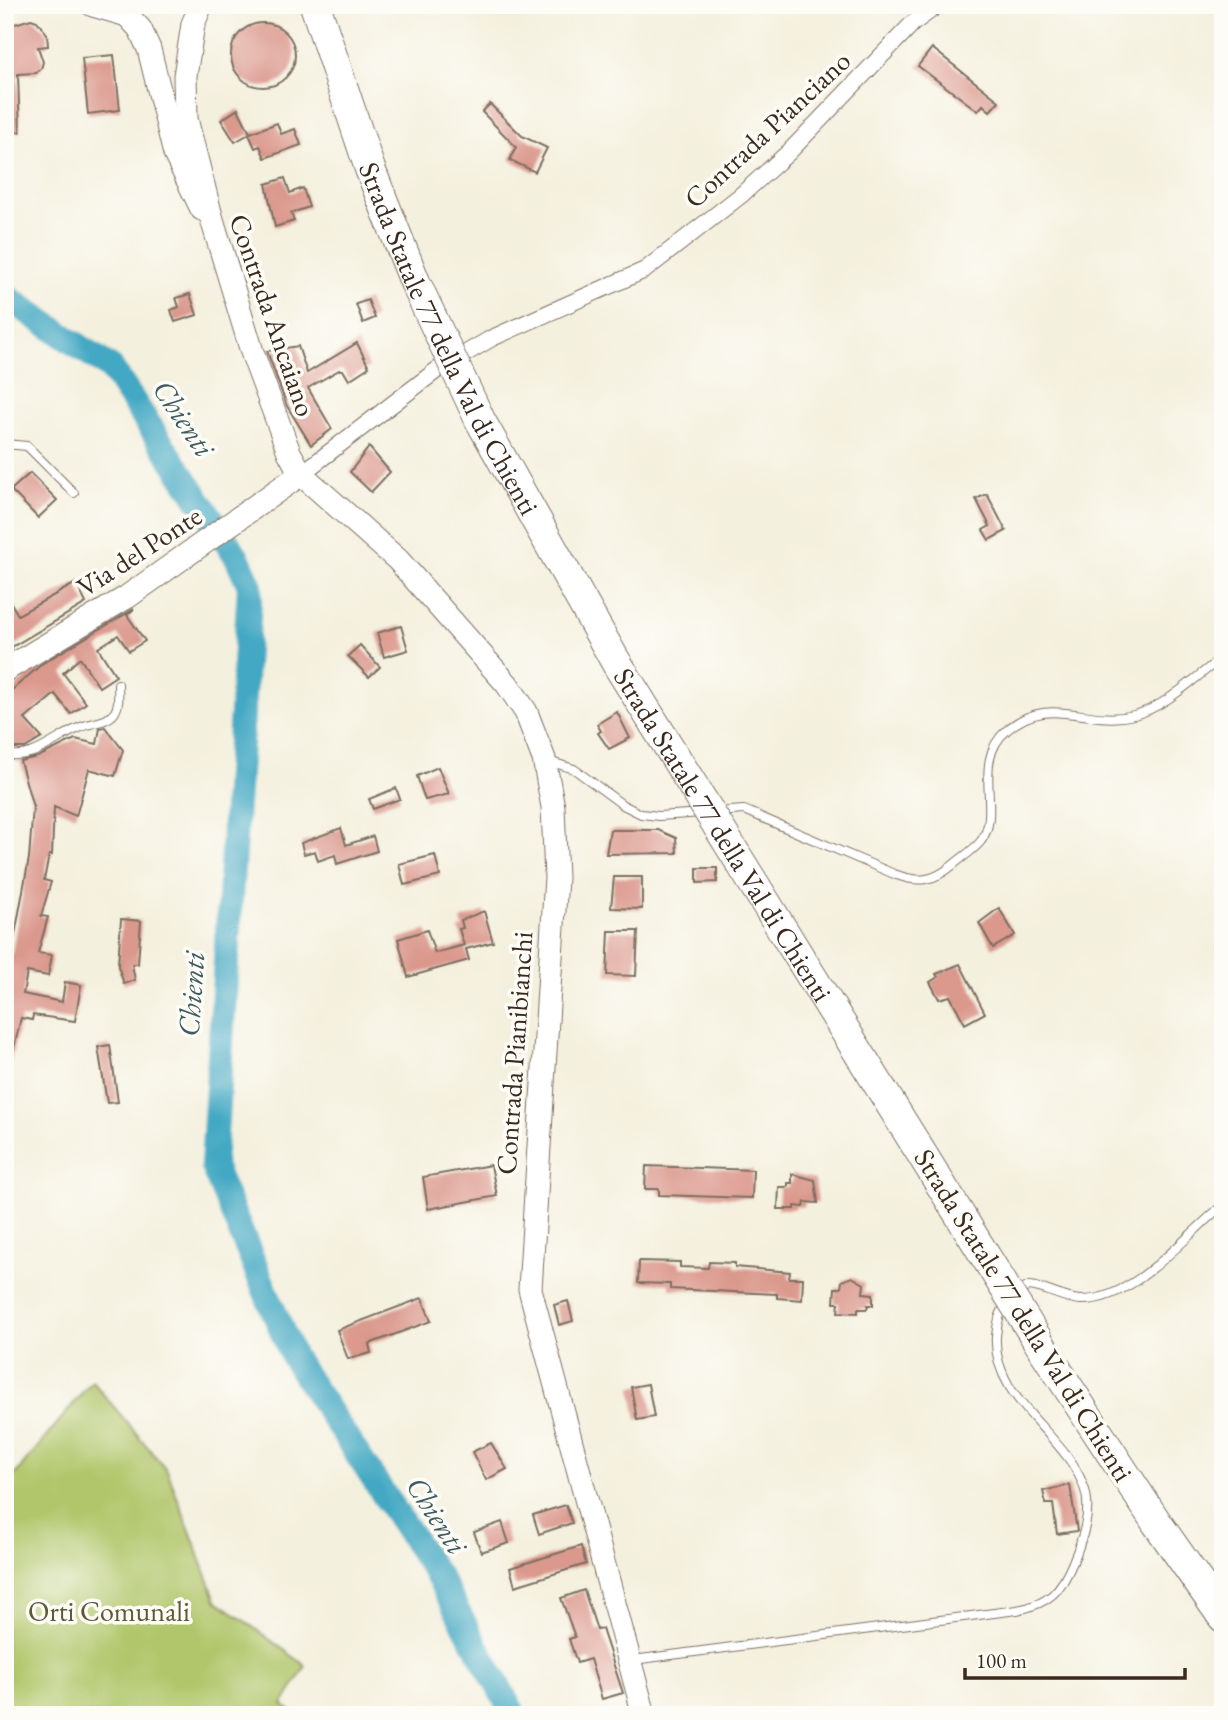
<svg xmlns="http://www.w3.org/2000/svg" width="1228" height="1720" viewBox="0 0 1228 1720" font-family="'EB Garamond',serif">
  <style>
    .green { fill: #b1c66a; stroke: #767844; stroke-width: 2 }
    .lines { fill: none; stroke-linecap: round; stroke-linejoin: round }
    .river { stroke: #43a8c3; stroke-width: 26 }
    .building { fill: #db988d }
    .lane-casing { stroke: #7c6f61; stroke-width: 10 }
    .street-casing { stroke: #7c6f61; stroke-width: 18 }
    .secondary-casing { stroke: #7c6f61; stroke-width: 25 }
    .highway-casing { stroke: #7c6f61; stroke-width: 32 }
    .lane { stroke: #fff; stroke-width: 8 }
    .street { stroke: #fff; stroke-width: 16 }
    .secondary { stroke: #fff; stroke-width: 23 }
    .highway { stroke: #fff; stroke-width: 30 }
    .highway-bridge-casing { stroke: #7c6f61; stroke-width: 32; stroke-linecap: butt }
    .highway-bridge { stroke: #fff; stroke-width: 30 }
    .labels { text-anchor: middle; dominant-baseline: central; stroke-width: 7; stroke-linejoin: round; paint-order: stroke }
    .street-label { font-size: 28px; fill: #3b2a1e; stroke: #fdfcf7 }
    .park-label { font-size: 28px; fill: #5e5935; stroke: #fdfcf7 }
    .water-label { font-size: 30px; font-style: italic; fill: #3e5c60; stroke: #fdfcf7 }
  </style>
  <rect width="100%" height="100%" fill="#fdfcf7"/>
  <filter id="ink" filterUnits="userSpaceOnUse"><feTurbulence type="fractalNoise" baseFrequency=".0143" numOctaves="2"/><feDisplacementMap in="SourceGraphic" scale="14" xChannelSelector="R" yChannelSelector="G"/><feConvolveMatrix kernelMatrix="1 2 1 2 8 2 1 2 1" color-interpolation-filters="sRGB"/></filter>
  <filter id="wash" filterUnits="userSpaceOnUse"><feTurbulence type="fractalNoise" baseFrequency=".00686" numOctaves="4" result="noise"/><feDisplacementMap in="SourceGraphic" scale="28" xChannelSelector="R" yChannelSelector="G"/><feGaussianBlur stdDeviation="1.57" result="paint"/><feColorMatrix in="noise" values="0 0 0 0 0 0 0 0 0 0 0 0 0 0 0 0 0 1.4 0 .05"/><feComposite in="paint" operator="in"/></filter>
  <g filter="url(#wash)">
    <rect width="100%" height="100%" fill="#f4f0de"/>
    <path class="green" d="M92,1381l75,89 49,130 90,66 -23,38 12,11h-290v-228z"/>
    <g class="lines">
      <path class="river" d="M5,296l106,72 126,189 13,29 -37,580 80,191 146,221 75,137"/>
    </g>
    <g id="blocks">
      <g class="building">
        <path d="M31,19l6,2 10,13 1,12 -10,1 5,15 -2,7 -5,4 -18,1 2,58 -15,1v-106z"/>
        <circle cx="263" cy="55" r="32"/>
        <path d="M932,48l67,53 -9,10 -7,-6 -5,6 -60,-45z"/>
        <path d="M114,55l6,55 -32,4 -6,-56z"/>
        <path d="M490,104l32,32 25,12 -12,24 -25,-12 6,-13 -34,-35z"/>
        <path d="M238,109l12,24 27,-10 4,11 14,-5 6,16 -36,13 -5,-12 -5,2 -6,-14 -14,8 -14,-22z"/>
        <path d="M285,178l5,15 13,-5 6,19 -18,6 3,8 -19,6 -9,-43z"/>
        <path d="M190,294l7,21 -22,7 -4,-12 8,-3 -3,-9z"/>
        <path d="M368,300l7,18 -12,5 -7,-19z"/>
        <path d="M357,343l12,24 -20,13 -6,-10h-4l-31,18 24,41 -21,16 -24,-39 -20,-55 31,-5 9,27z"/>
        <path d="M369,447l21,25 -19,20 -21,-20z"/>
        <path d="M30,473l27,27 -19,18 -27,-28z"/>
        <path d="M987,494l19,37 -17,9 -6,-10 7,-4 -14,-27z"/>
        <path d="M76,583l10,20 -81,48v-58l13,22z"/>
        <path d="M134,609l-7,6 18,26 -16,10 -11,-16 -20,13 18,28 -17,11 -19,-29 -17,15 23,30 -15,11 -16,-20 -30,25 17,19 -17,10h-14l-6,-3v-49l38,-33z"/>
        <path d="M401,626l7,24 -24,7 -7,-24z"/>
        <path d="M360,645l20,22 -11,10 -21,-21z"/>
        <path d="M617,712l13,26 -21,11 -11,-16 3,-2 -4,-7z"/>
        <path d="M105,727l18,23 -8,26 -26,-7 -13,47 -22,-9 -2,48h-3l-5,25 7,2 -10,34 7,1 -10,36 14,2 -4,21 -21,-4 -4,22 39,8 3,-20 16,3 -6,36 -42,-6 -1,5 -11,-2 -11,46 -5,-1v-74l24,-131 4,-51 -13,-46 18,-4 37,-18 22,5 3,-16z"/>
        <path d="M438,767l11,27 -24,6 -8,-24z"/>
        <path d="M396,788l4,11 -27,10 -4,-10z"/>
        <path d="M341,828l5,17 27,-9 4,15 -40,13 -2,-9 -17,6 -3,-10 -11,3 -3,-11z"/>
        <path d="M610,830h48l18,8 1,15 -71,1z"/>
        <path d="M435,855l5,21 -36,9 -5,-21z"/>
        <path d="M697,868h20v14l-20,1z"/>
        <path d="M614,877h28v32l-31,-1z"/>
        <path d="M999,908l16,27 -22,13 -14,-25z"/>
        <path d="M484,911l9,31 -27,7 3,11 -61,17 -10,-38 29,-9 8,23 29,-8 -5,-16 4,-1 -2,-8z"/>
        <path d="M121,919l20,2 -3,43h-6l3,16 -11,4 -6,-18z"/>
        <path d="M609,931h29l-2,45 -29,-1z"/>
        <path d="M960,964l25,49 -20,11 -15,-28 -11,3 -9,-17 8,-5 -2,-3z"/>
        <path d="M110,1045l8,57 -11,1 -9,-56z"/>
        <path d="M491,1165l6,31 -69,13 -5,-32z"/>
        <path d="M646,1166l107,4 -1,28 -93,-3v-6h-14z"/>
        <path d="M792,1174l23,6 3,23 -13,-1 -1,5 -9,-1v3h-17l1,-22h9v-4h4z"/>
        <path d="M639,1261l41,1v5l28,1 1,-6 26,1v4l55,5 -1,6h14l-1,22 -25,-2v-4l-107,-5v-5l-32,-1z"/>
        <path d="M852,1277l12,7 -1,9 10,1v11h-5l-1,4h-9v4l-20,-1 1,-9h-5l1,-15h6l1,-7z"/>
        <path d="M422,1298l9,23 -62,23 2,9 -23,6 -11,-29z"/>
        <path d="M568,1301l5,20 -14,4 -5,-20z"/>
        <path d="M648,1384l6,33 -17,3 -6,-33z"/>
        <path d="M491,1443l16,26 -21,11 -14,-28z"/>
        <path d="M1070,1485l7,46 -20,3 -4,-30h-7l-3,-13z"/>
        <path d="M566,1505l6,18 -33,11 -6,-19z"/>
        <path d="M502,1522l7,21 -28,9 -7,-20z"/>
        <path d="M581,1546l5,18 -71,22 -5,-18z"/>
        <path d="M584,1590l13,40 5,-1 21,64 -21,6 -12,-40 -13,4 -8,-24 6,-2 -14,-39z"/>
      </g>
    </g>
  </g>
  <g filter="url(#ink)">
    <use href="#blocks" fill-opacity="0" stroke="#7c6f61" stroke-width="2"/>
    <g class="lines">
      <defs>
        <g id="lane">
          <path d="M5,444l22,2 47,47"/>
          <path d="M5,754c30,7 50,-17 76,-27 11,-5 27,-4 34,-15 5,-8 3,-19 3,-28"/>
          <path d="M548,761l26,8 49,36 18,9 18,2 43,-3"/>
          <path d="M718,812l26,-2 150,64c24,9 39,8 59,-9 8,-7 21,-15 28,-24 22,-30 -11,-79 26,-111 43,-37 79,-3 127,-15 32,-8 62,-39 89,-58"/>
          <path d="M1017,1293l12,-7c18,2 34,13 52,14 53,1 104,-64 142,-95"/>
          <path d="M633,1660l384,-50c32,-6 44,-19 56,-48 9,-22 19,-49 12,-72 -18,-57 -93,-88 -89,-154 1,-12 3,-24 11,-34"/>
        </g>
        <path id="street" d="M301,474l136,-104 55,-32 153,-68 95,-74 49,-44 124,-129 25,-18"/>
        <g id="secondary">
          <path d="M93,5l34,10 13,14 9,20 26,105 27,55"/>
          <path d="M201,5l-8,19 -8,52 1,43 25,97 42,139 36,97 12,22 97,86 109,124 19,28 18,47 9,48 3,71 -26,411 114,426"/>
          <path d="M5,670l122,-73 174,-123"/>
        </g>
        <path id="highway" d="M1043,1349l114,174 66,94"/>
      </defs>
      <use href="#lane" class="lane-casing"/>
      <use href="#street" class="street-casing"/>
      <use href="#secondary" class="secondary-casing"/>
      <use href="#highway" class="highway-casing"/>
      <use href="#lane" class="lane"/>
      <use href="#street" class="street"/>
      <use href="#secondary" class="secondary"/>
      <use href="#highway" class="highway"/>
      <defs>
        <g id="highway-bridge">
          <path id="s1" d="M315,5l55,164 45,113 65,138 136,242 427,687"/>
        </g>
      </defs>
      <use href="#highway-bridge" class="highway-bridge-casing"/>
      <use href="#highway-bridge" class="highway-bridge"/>
    </g>
  </g>
  <g class="labels">
    <g class="street-label">
      <text transform="translate(767 129) rotate(-43)">Contrada Pianciano</text>
      <text transform="translate(273 315) rotate(71)">Contrada Ancaiano</text>
      <text stroke="none"><textPath href="#s1" startOffset="360">Strada Statale 77 della Val di Chienti</textPath></text>
      <text transform="translate(139 551) rotate(-33)">Via del Ponte</text>
      <text stroke="none"><textPath href="#s1" startOffset="928">Strada Statale 77 della Val di Chienti</textPath></text>
      <text transform="translate(514 1053) rotate(-86)">Contrada Pianibianchi</text>
      <text transform="translate(1024 1315) rotate(58)">Strada Statale 77 della Val di Chienti</text>
    </g>
    <g class="park-label">
      <text x="109" y="1611">Orti Comunali</text>
    </g>
    <g class="water-label">
      <text transform="translate(184 418) rotate(56)">Chienti</text>
      <text transform="translate(191 994) rotate(-86)">Chienti</text>
      <text transform="translate(437 1515) rotate(57)">Chienti</text>
    </g>
  </g>
  <rect width="1228" height="1720" fill="none" stroke="#fdfcf7" stroke-width="28"/>
  <path d="M965 1668v10h220v-10" fill="none" stroke="#3b2a1e" stroke-width="3.5"/>
  <text x="976" y="1668" font-size="21" fill="#3b2a1e" stroke="#fdfcf7" stroke-width="5" paint-order="stroke">100 m</text>
</svg>
